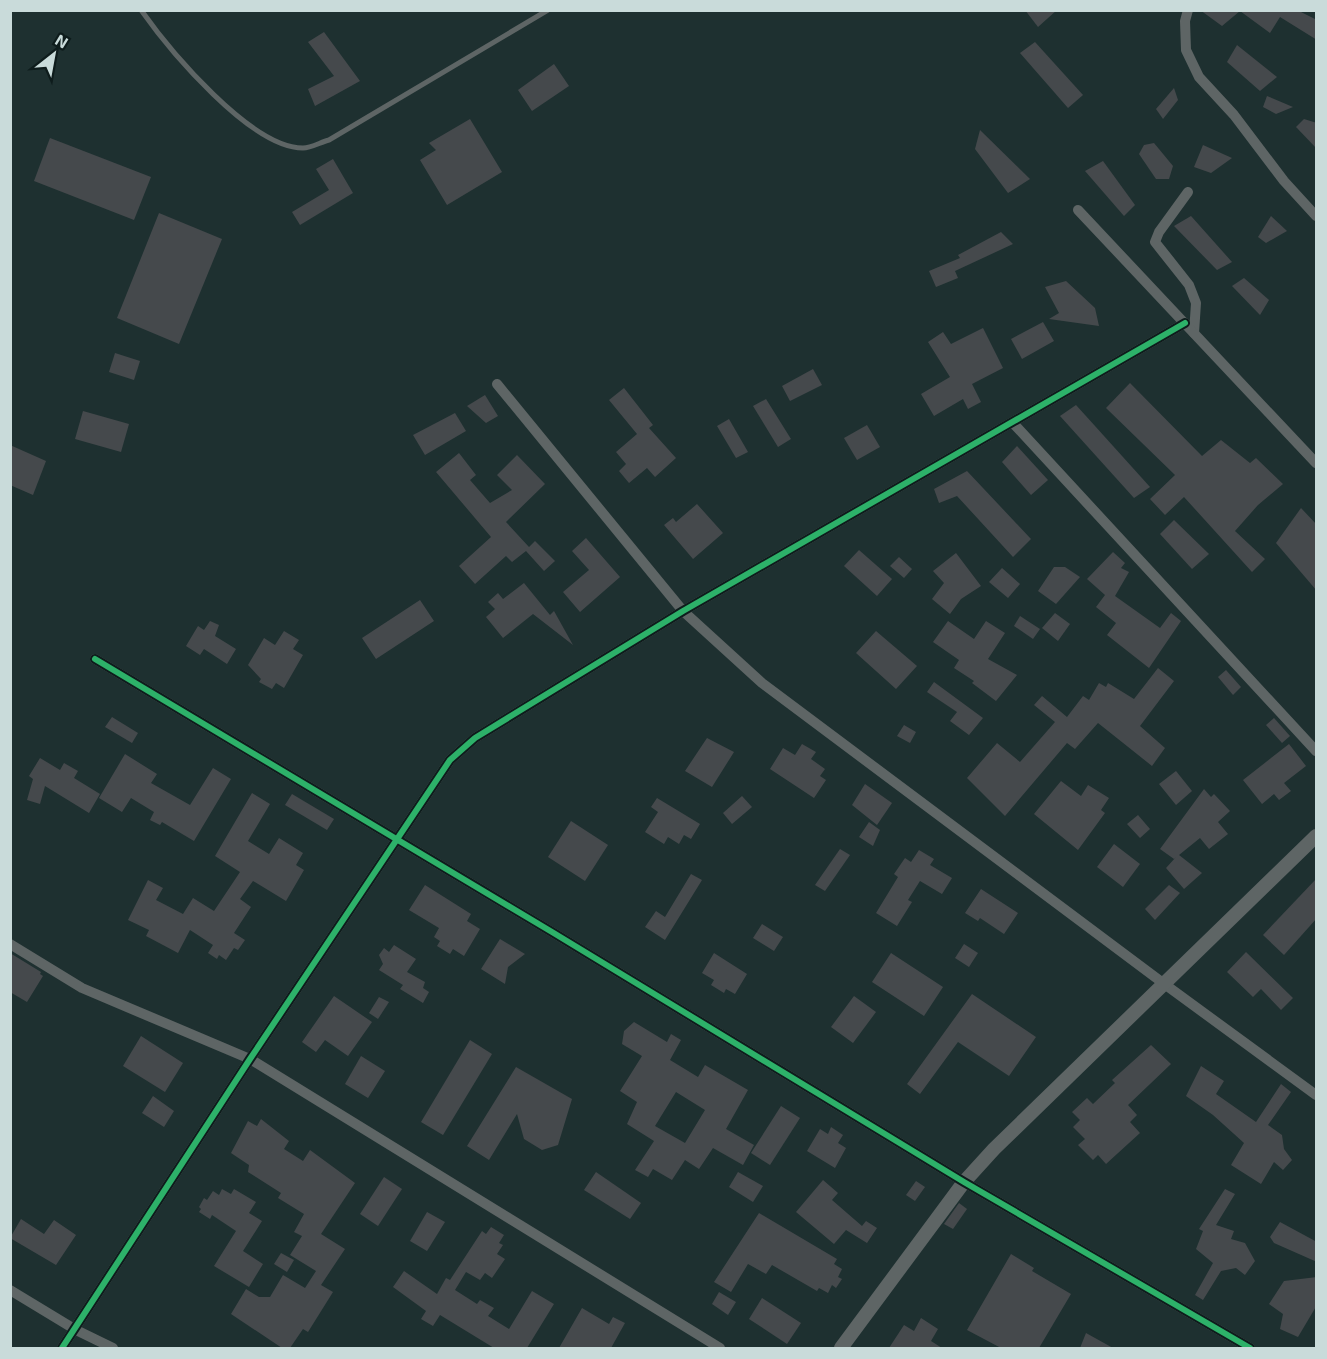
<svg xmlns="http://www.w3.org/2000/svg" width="1327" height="1359" viewBox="0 0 1327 1359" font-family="'Exo 2',sans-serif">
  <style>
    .building { fill: #45494c; fill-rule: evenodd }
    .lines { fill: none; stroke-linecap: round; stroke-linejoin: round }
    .service { stroke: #5e6565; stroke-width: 5 }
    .minor { stroke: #5e6565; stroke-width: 10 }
    .tertiary { stroke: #5e6565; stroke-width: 14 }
    .cycleway-casing { stroke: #0e1c1c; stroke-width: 10 }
    .cycleway { stroke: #2db169; stroke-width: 6 }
  </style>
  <rect width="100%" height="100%" fill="#1e3030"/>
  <g class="building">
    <path d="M1025,10h32l-19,17z"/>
    <path d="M1200,10h97l20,10v20l-37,-23 -10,16 -30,-22 -18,15z"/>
    <path d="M324,32l36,49 -45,25 -7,-17 26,-13 -26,-34z"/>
    <path d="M1035,42l48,53 -15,13 -48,-55z"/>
    <path d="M1237,45l40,32 -17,14 -33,-29z"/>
    <path d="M554,64l15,22 -37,25 -14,-21z"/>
    <path d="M1174,88l4,12 -15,19 -7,-10z"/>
    <path d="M1267,96l26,11 -17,7 -13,-7z"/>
    <path d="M470,119l32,53 -55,33 -27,-45 16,-10 -7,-7z"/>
    <path d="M1304,119l13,4v26l-21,-22z"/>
    <path d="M980,130l50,49 -22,14 -33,-44z"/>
    <path d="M50,138l101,39 -17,43 -100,-39z"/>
    <path d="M1154,143l19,23 -4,13h-13l-17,-25 5,-9z"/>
    <path d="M1203,145l29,13 -21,15 -17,-6z"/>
    <path d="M333,159l20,34 -53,32 -8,-13 37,-22 -13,-21z"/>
    <path d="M1103,161l32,44 -11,11 -39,-45z"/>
    <path d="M159,213l63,26 -43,105 -62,-26z"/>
    <path d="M1191,216l41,46 -15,8 -43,-44z"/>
    <path d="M1271,216l16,15 -21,12 -8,-6z"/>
    <path d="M1001,232l12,12 -58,27 3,7 -22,9 -7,-16 31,-13 -2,-3z"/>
    <path d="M1244,278l25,22 -9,15 -28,-29z"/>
    <path d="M1066,281l29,27 4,18 -50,-7 10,-6 -14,-26z"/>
    <path d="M1043,322l11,19 -32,18 -11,-20z"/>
    <path d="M983,328l20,40 -31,16 9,18 -13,7 -5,-10 -29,17 -13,-22 29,-17 -22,-35 15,-10 8,12z"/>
    <path d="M115,353l25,8 -6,19 -25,-8z"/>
    <path d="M813,369l9,16 -32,16 -8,-15z"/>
    <path d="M1130,383l72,73 19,-16 29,23 6,-5 27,26 -25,21 -23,26 30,28 -13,13 -68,-75 -19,18 -15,-16 25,-24 -69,-67z"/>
    <path d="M624,388l29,37 -4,3 27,30 -21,19 -8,-9 -18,15 -10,-12 7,-7 -10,-12 21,-18 -28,-34z"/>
    <path d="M485,395l13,21 -12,7 -19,-17z"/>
    <path d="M766,399l25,40 -13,8 -25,-41z"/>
    <path d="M1076,405l19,21 55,61 -16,11 -74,-82z"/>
    <path d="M83,411l46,13 -8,28 -46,-13z"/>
    <path d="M455,413l11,18 -41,24 -12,-20z"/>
    <path d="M729,419l19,33 -12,6 -19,-32z"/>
    <path d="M867,425l13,22 -23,13 -13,-22z"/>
    <path d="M10,445l36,16 -13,34 -23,-10z"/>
    <path d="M1017,446l31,34 -17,15 -29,-33z"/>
    <path d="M459,453l17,22 -6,5 20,23 22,-13 -15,-15 20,-20 28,29 -39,38 23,25 6,-6 20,20 -11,10 -18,-20 -14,11 -6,-6 -31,28 -16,-18 32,-29 -55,-65z"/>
    <path d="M967,471l64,68 -18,18 -56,-61 -18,7 -5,-14z"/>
    <path d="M697,504l26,29 -30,26 -29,-34 9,-7 3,4z"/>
    <path d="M1301,508l16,17v66l-41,-48z"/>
    <path d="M1174,520l35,34 -17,15 -32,-35z"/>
    <path d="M586,538l34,39 -40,35 -17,-20 26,-22 -17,-19z"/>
    <path d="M859,550l33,29 -15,17 -33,-30z"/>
    <path d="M1113,552l12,11 -4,5 8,4 -14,24 45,32 11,-15 10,8 -32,47 -42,-33 9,-12 -20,-16 9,-12 -18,-16z"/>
    <path d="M956,553l25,33 -20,13 -11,15 -18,-15 12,-16 -11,-12z"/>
    <path d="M899,557l13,12 -8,9 -14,-12z"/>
    <path d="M1054,567h11l15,10 -24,27 -18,-13z"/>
    <path d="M1002,568l18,16 -12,14 -19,-16z"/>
    <path d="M524,583l26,32 4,-4 19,34 -40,-31 -30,24 -17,-21 9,-8 -7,-7 10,-9 5,6z"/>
    <path d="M420,600l14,21 -58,38 -14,-21z"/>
    <path d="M1055,613l15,11 -12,17 -16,-13z"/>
    <path d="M1020,616l20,13 -7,10 -19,-13z"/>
    <path d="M210,621l9,4 -4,11 21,13 -9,15 -23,-15 -4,6 -14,-9 12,-20 6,4z"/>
    <path d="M948,621l26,18 12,-18 19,12 -17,26 29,16 -21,26 -24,-18 2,-2 -20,-13 5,-8 -26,-18z"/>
    <path d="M284,631l15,9 -6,9 10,6 -19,33 -8,-5 -4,6 -13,-7 2,-3 -13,-14 16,-27 11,7z"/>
    <path d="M876,631l41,35 -21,23 -40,-36z"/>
    <path d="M1158,668l16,13 -34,45 25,22 -13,18 -54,-43 -23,26 -8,-6 -62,73 -38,-38 30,-35 23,19 35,-40 -21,-17 8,-9 25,21 16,-21 6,4 10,-17 7,4 2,-4 26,16z"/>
    <path d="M1226,670l15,17 -8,8 -15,-18z"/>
    <path d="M934,682l49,36 -14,17 -19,-14 7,-9 -30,-20z"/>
    <path d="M112,717l26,16 -6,10 -27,-16z"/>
    <path d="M1274,718l16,18 -8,7 -16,-18z"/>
    <path d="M904,725l12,7 -6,11 -13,-7z"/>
    <path d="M707,738l27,14 -22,35 -27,-16z"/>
    <path d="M802,744l14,8 -5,7 14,10 -5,7 6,4 -12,18 -44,-29 13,-21 12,7z"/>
    <path d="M1289,744l17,22 -22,17 7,8 -12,9 -5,-6 -12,10 -19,-24z"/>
    <path d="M125,754l32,20 -6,9 39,22 23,-37 18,11 -37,62 -32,-19 -2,3 -10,-5 4,-8 -23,-14 -9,14 -23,-14z"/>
    <path d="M40,758l20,12 4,-7 14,8 -4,7 26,16 -11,19 -44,-27 -5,18 -13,-4 6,-21 -4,-3z"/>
    <path d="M1176,771l16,20 -16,14 -17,-21z"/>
    <path d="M1061,781l20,15 7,-11 21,13 -8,12 4,3 -27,37 -44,-36z"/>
    <path d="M865,784l27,19 -15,22 -25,-20z"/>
    <path d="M1204,789l7,8 3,-3 16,17 -12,11 10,12 -19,15 -9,-11 -21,17 23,18 -18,16 -18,-21 10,-11 -2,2 -14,-10z"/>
    <path d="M252,793l18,11 -22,37 21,13 10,-16 24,15 -7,12 8,5 -18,31 -33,-20 -13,18 11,8 -17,26 11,7 -7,10 -4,-2 -8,12 -7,-5 -2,4 -9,-6 5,-8 -23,-15 -12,23 -32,-17 3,-6 -21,-10 20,-40 15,8 -7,12 27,14 10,-16 21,13 26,-39 -25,-16z"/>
    <path d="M292,794l42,25 -7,11 -42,-25z"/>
    <path d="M742,796l10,11 -20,17 -9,-11z"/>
    <path d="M657,798l43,26 -9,15 -7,-4 -5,9 -11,-7 -4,7 -19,-12 13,-20 -7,-5z"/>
    <path d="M1138,815l12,14 -10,9 -13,-14z"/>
    <path d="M571,821l37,24 -23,36 -37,-24z"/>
    <path d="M869,822l11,8 -7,16 -14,-9z"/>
    <path d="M1114,844l26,20 -17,23 -26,-20z"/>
    <path d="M840,849l10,6 -25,36 -10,-6z"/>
    <path d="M919,850l15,9 -4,6 22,13 -10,16 -22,-13 -12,19 4,2 -15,24 -21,-13 22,-36 -4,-3 11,-16 6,4z"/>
    <path d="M691,874l11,6 -37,60 -20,-13 11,-16 9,6z"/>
    <path d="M1317,878v40l-33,37 -21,-20z"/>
    <path d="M425,885l46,29 -4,7 13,8 -16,27 -11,-7 -3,5 -13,-8 3,-5 -6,-4 5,-9 -30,-18z"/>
    <path d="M1169,885l11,8 -25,27 -10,-11z"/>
    <path d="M981,889l37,24 -14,21 -24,-16 -2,3 -13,-8z"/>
    <path d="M762,924l21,13 -9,14 -21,-13z"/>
    <path d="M500,939l25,15 -17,13 -3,17 -24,-15z"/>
    <path d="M964,944l14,9 -9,14 -14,-9z"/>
    <path d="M394,945l22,14 -9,13 18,10 -2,6 6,4 -6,11 -23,-14 3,-4 -24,-15 4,-6 -4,-9 5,-7 5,4z"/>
    <path d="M1246,952l47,46 -12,12 -20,-21 -8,8 -26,-25z"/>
    <path d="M10,953l31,19 -1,2 3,2 -16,26 -17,-10z"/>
    <path d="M714,953l33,21 -12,20 -9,-5 -2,4 -13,-8 3,-5 -12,-7z"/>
    <path d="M891,953l52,34 -19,29 -52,-34z"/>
    <path d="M972,994l64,43 -27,39 -51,-34 -38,52 -13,-10z"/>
    <path d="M334,996l38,26 -24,34 -23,-16 -9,12 -14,-10z"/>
    <path d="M854,996l22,16 -23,31 -22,-16z"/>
    <path d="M379,997l10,5 -11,17 -9,-6z"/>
    <path d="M634,1022l33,20 4,-8 10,6 -11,20 28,17 7,-12 43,25 -22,39 28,16 -11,20 -30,-17 -14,21 -14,-9 -13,20 -19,-11 -5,8 -13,-7 19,-29 -27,-17 10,-22 -17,-11 22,-35 -20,-12 2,-13zM676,1092l29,18 -20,33 -30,-17z"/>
    <path d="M141,1036l42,27 -18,29 -42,-26z"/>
    <path d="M470,1040l22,14 -49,81 -22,-13z"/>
    <path d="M1151,1045l20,19 -43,41 9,10 -7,7 10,11 -34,31 -8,-9 -5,5 -15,-15 7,-6 -12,-12 7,-7 -8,-8 15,-14 6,6 22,-21 -3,-3z"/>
    <path d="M361,1056l24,15 -17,27 -23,-14z"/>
    <path d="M1201,1066l23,15 -8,13 40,28 25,-38 10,8 -23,33 14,10 2,14 8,11 -9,10 -9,-8 -13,22 -30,-19 13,-22 -31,-28 -27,-19z"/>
    <path d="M516,1067l56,32 -14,46 -16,5 -18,-11 -7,-25 -28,46 -22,-14z"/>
    <path d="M153,1096l21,15 -10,16 -22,-14z"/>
    <path d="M781,1106l19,12 -30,47 -19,-12z"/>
    <path d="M261,1119l28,22 -5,8 19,12 7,-11 45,33 -34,51 24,15 -24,36 12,7 -25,40 -5,-3 -13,19h-8l-51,-34 15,-25 13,8h11l13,-22 22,13 11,-17 -26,-16 12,-19 -8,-4 10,-18 -26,-16 3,-5 -33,-21 1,-7 -18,-12 17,-32 9,5z"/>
    <path d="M831,1127l12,8 -5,8 8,5 -11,20 -28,-17 13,-22 8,5z"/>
    <path d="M596,1172l45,31 -11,16 -46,-29z"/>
    <path d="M738,1172l25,14 -10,16 -24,-15z"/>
    <path d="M384,1177l18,12 -24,37 -18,-12z"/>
    <path d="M823,1180l15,13 -6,7 30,26 4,-5 11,7 -10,15 -21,-13 -12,14 -38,-32z"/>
    <path d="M916,1181l9,6 -10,14 -9,-6z"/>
    <path d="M222,1189l9,5 3,-5 22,13 -7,11 13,8 -19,30 20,13 -14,23 -35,-21 22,-35 -24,-16 -2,4 -11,-7 2,-3 -2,-2 5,-9 3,2 6,-9 6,4z"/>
    <path d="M1225,1189l10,5 -19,31 18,6 -3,8 14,4 10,18 -10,14 -9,-7 -15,3 -18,29 -8,-5 18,-32 -17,-14 7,-18 -4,-2z"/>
    <path d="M959,1203l8,6 -14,20 -9,-5z"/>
    <path d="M427,1212l18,10 -18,29 -17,-10z"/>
    <path d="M759,1213l78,46 -3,5 8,5 -4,8 4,2 -6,9 -4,-3 -4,8 -9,-5 -2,3 -45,-26 -6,9 -18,-10 -17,28 -17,-10z"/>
    <path d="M21,1219l23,15 10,-14 22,15 -20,30 -46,-27z"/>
    <path d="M1280,1222l37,20v20l-43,-19 -4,-6z"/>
    <path d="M491,1227l13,8 -5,8 4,2 -6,9 8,5 -13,19 -7,-5 -5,7 -14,-8 -11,18 22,14 3,-4 14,8 -6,8 21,13 23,-38 22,13 -27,44h-33l-54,-33 -7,11 -12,-7 5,-8 -33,-24 11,-16 33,23 9,-16 4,2 32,-49 4,3z"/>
    <path d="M281,1253l13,7 -7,12 -13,-8z"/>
    <path d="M1011,1254l23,14 -2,3 39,23 -32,54h-38l-34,-18z"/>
    <path d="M1317,1277v28l-19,32 -18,-8 3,-15 -14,-10 15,-23z"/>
    <path d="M719,1292l17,10 -8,13 -16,-11z"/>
    <path d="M762,1298l39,25 -14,21 -38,-25z"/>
    <path d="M582,1308l27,16 4,-7 12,6 -14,25h-52z"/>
    <path d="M921,1318l17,11 -7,12 11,7h-53l15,-23 10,6z"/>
    <path d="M1086,1333l27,15h-33z"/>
  </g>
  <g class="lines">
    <path class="service" d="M141,10c29,41 110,138 162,138 8,0 18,-6 26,-8l219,-130"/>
    <g class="minor">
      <path d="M1188,10l-3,11 1,29 13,27 35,38 50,66 32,35"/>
      <path d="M1188,192l-29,40 -4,10 34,43 7,18 -2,30"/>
      <path d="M1078,210l238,253"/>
      <path d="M497,384l186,227 79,72 401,300 153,112"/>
      <path d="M1013,423l303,328"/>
      <path d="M95,659l457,273 412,250 286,166"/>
      <path d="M10,944l72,44 168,71 470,289"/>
      <path d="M10,1290l66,40 37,18"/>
      <path d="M62,1348l188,-289 200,-299 25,-22 208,-127 502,-288"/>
    </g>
    <path class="tertiary" d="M841,1348l123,-166 30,-33 322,-313"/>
    <defs>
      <g id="cycleway">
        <path d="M95,659l457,273 412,250 286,166"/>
        <path d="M62,1348l188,-289 200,-299 25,-22 208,-127 502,-288"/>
      </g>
    </defs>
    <use href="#cycleway" class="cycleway-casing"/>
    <use href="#cycleway" class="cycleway"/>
  </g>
  <rect width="1327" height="1359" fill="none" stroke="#c9dbda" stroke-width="24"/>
  <g transform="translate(54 54) rotate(31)" stroke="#0e1c1c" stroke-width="4.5" paint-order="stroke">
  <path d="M0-4.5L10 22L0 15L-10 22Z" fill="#c9dbda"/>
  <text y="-9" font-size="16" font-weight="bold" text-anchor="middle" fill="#c9dbda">N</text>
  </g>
</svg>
